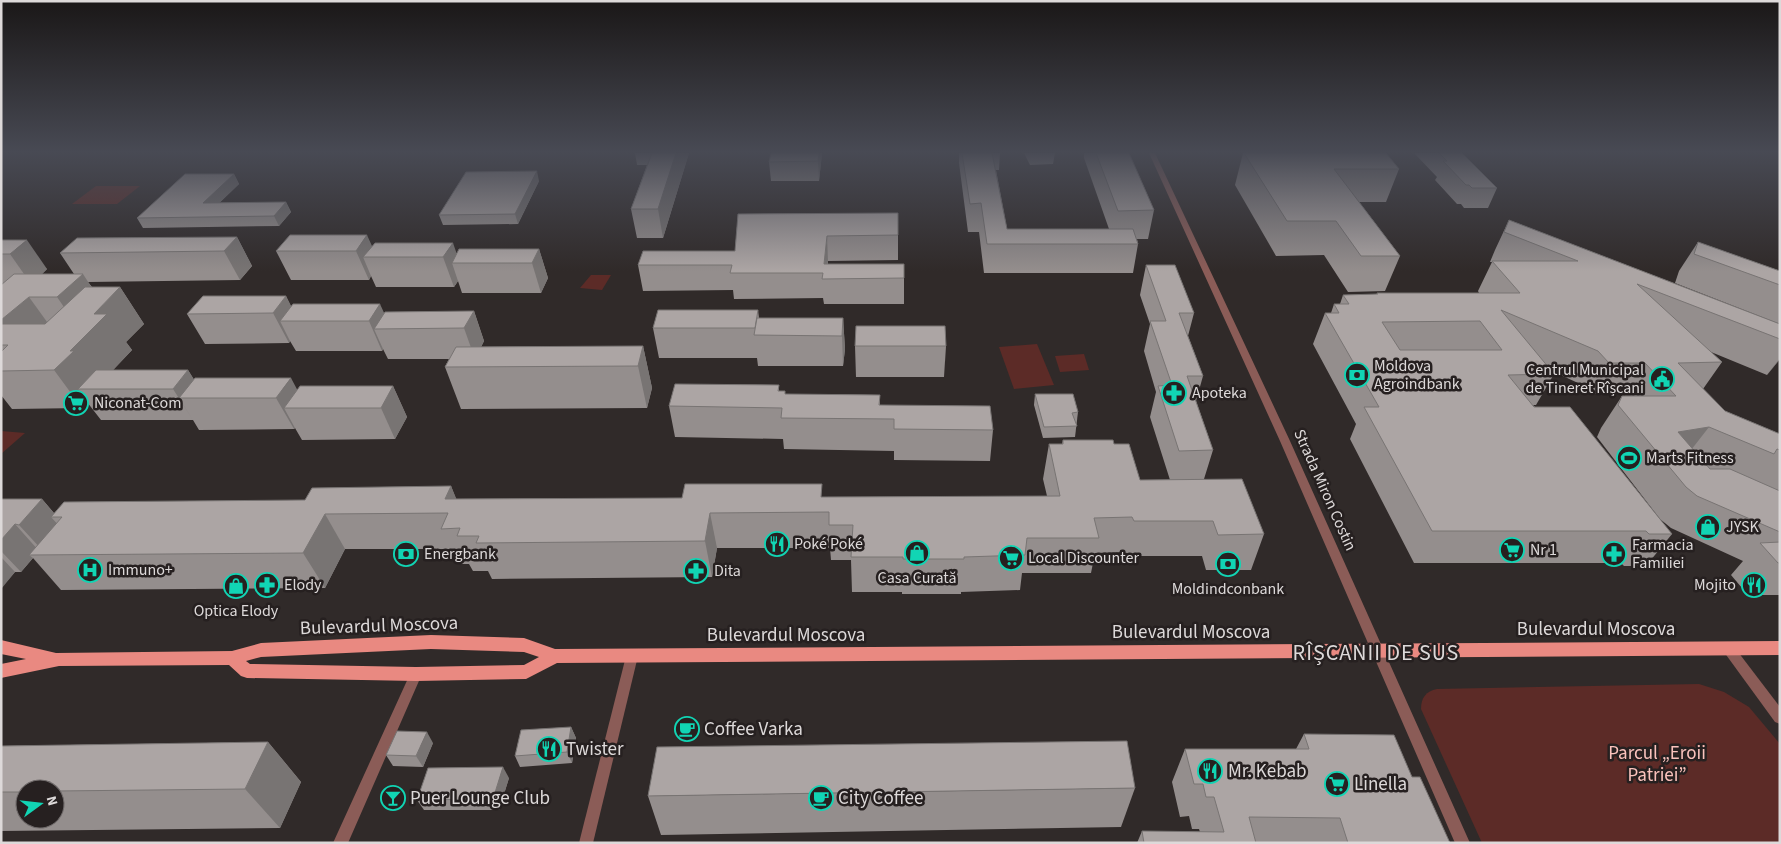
<svg xmlns="http://www.w3.org/2000/svg" width="1781" height="844" viewBox="0 0 1781 844" font-family="'Source Sans 3',sans-serif">
  <style>
    .green { fill: #5c2b27 }
    .lines { fill: none; stroke-linecap: round; stroke-linejoin: round }
    .minor { fill: #8b5c57; fill-rule: evenodd }
    .tertiary { fill: #8b5c57; fill-rule: evenodd }
    .primary { fill: #e98981; fill-rule: evenodd }
    .wall { fill: #948e8d; fill-rule: evenodd }
    .shaded-wall { fill: #787473 }
    .building { fill: #aca5a4; stroke: #787473; fill-rule: evenodd }
    .labels { text-anchor: middle; dominant-baseline: central; stroke-width: 5; stroke-linejoin: round; paint-order: stroke }
    .poi-label { font-size: 16px; fill: #ddd9d9; stroke: #262020; text-anchor: start }
    .street-label { font-size: 16px; fill: #ddd9d9; stroke: #262020 }
    .near-street-label { font-size: 19px; fill: #ddd9d9; stroke: #262020 }
    .near-poi-label { font-size: 19px; fill: #ddd9d9; stroke: #262020; text-anchor: start }
    .near-park-label { font-size: 19px; fill: #fac2bc; stroke: #262020 }
    .near-quarter-label { font-size: 22px; letter-spacing: 1px; fill: #ddd9d9; stroke: #262020 }
  </style>
  <rect width="100%" height="100%" fill="#302a29"/>
  <g class="green">
    <path d="M96,186h44l-23,18h-45z"/>
    <path d="M591,275h20l-9,15 -22,-2z"/>
    <path d="M1037,344l17,41 -40,4 -15,-42z"/>
    <path d="M1084,354l5,16 -29,2 -5,-16z"/>
    <path d="M1,431l24,2 -24,21z"/>
    <path d="M1699,684l25,8 25,15 31,37v99h-298l-61,-134c0,-11 5,-18 16,-20z"/>
  </g>
  <g class="lines">
    <g class="minor">
      <path d="M632,651l4,1 2,4 -45,187h-14l47,-187 2,-4z"/>
      <path d="M416,668l5,2 1,4 -74,169h-15l77,-169 1,-4z"/>
    </g>
    <g class="tertiary">
      <path d="M1149,153h6l135,288 180,402h-15l-175,-402z"/>
      <path d="M1728,643l4,1 48,63v17l-5,-2 -51,-70 -2,-4 2,-4z"/>
    </g>
    <path class="primary" d="M431,635l93,3 31,11 1225,-8v14l-1223,8 -31,16 -110,2 -169,-3 -6,-2 -12,-11 -170,1 -58,12v-14l25,-5 -25,-5v-14l55,13 176,-2 29,-8zM431,649l93,3 15,5 -15,8 -108,2 -166,-3 -4,-3 15,-4z"/>
  </g>
  <g class="wall">
    <path d="M635,153h54l-26,85h-26l-6,-29 16,-44h-10z"/>
    <path d="M822,153l-3,28h-48l-2,-19z"/>
    <path d="M959,153h41l-1,17h-3l11,59h102l-25,-71v-5h45l25,57 -6,29h-11l1,5 -5,29h-149l-5,-41h-11l-9,-69z"/>
    <path d="M1024,153h31l-2,11 -23,1z"/>
    <path d="M1243,153h143l13,16 -13,33h-27l41,54 -15,35 -37,1 -24,-37 -48,1 -41,-71z"/>
    <path d="M1414,153h48l35,35 -9,20h-24l-3,-4h-4l-22,-24 2,-3z"/>
    <path d="M234,174l5,10 -20,19 67,-1 5,10 -12,14 -136,2 -6,-10z"/>
    <path d="M539,181l-21,43 -75,1 -4,-10z"/>
    <path d="M738,214l160,21v25l-70,1v3h76v40h-80l-1,-6 -89,1 -1,-9 -90,1 -5,-26 97,-14z"/>
    <path d="M1509,220l271,104v35l-13,16 -56,-23 11,10 -19,27 22,22 55,23v161h-32l-17,-20 12,-14 -72,-33 -11,-9 -63,-82 4,-9 21,-32h4l-2,-2h-35l-11,-11 -26,-12 2,3 -18,31h-3l139,129 -26,32h-22l-3,-3h-207l-64,-124 6,-15 -43,-80 12,-31h6l3,-9h6l3,-9h33l1,-2h102l-1,-2 14,-29h-2l5,-12z"/>
    <path d="M237,237l15,29 -12,14 -152,2 4,5h28l24,37 -18,18 6,8 -19,20h75l6,10 103,11 96,-5 14,31 -12,22 -93,1 -7,-12 -1,1 -95,1 -6,-10h-92l-14,-18 -5,6 -70,1 -11,-14v-110l2,-1h-2v-44l46,29 -5,5h32l-14,-21z"/>
    <path d="M1698,242l82,29v53l-105,-41 4,-12z"/>
    <path d="M372,246l85,7 82,-4 9,29 -7,15h-79l-4,-12 -4,6h-78l-5,-11 -2,4h-78l-15,-29z"/>
    <path d="M1146,265l48,48 -6,23 15,40 -7,25 17,49 -9,29 60,55 -13,36h-45l-4,-14h-77l-1,-4 -29,1 -4,20h-69l-2,17 -59,2v2h-59v-2h-50l-1,-32h-20l-1,-12h-113l-5,29 -220,2 -4,-8h-15l-4,-7h-12l-7,-15h-105l-20,39 -264,2 -28,-32 -12,14h-6l-14,16v-89h41l12,14 251,-13 146,-14 5,13 591,-3 -4,-17 6,-35h13l1,-4 51,4 26,36h30l-20,-63 6,-25 -12,-41 6,-27 -10,-29z"/>
    <path d="M286,296l5,11 93,7 90,-3 10,30 -3,6 162,-1 9,42 -5,20 -186,1 -16,-42 4,-8h-61l-5,-10 -1,2h-86l-6,-10 -1,2 -84,1 -18,-30z"/>
    <path d="M758,310l1,8h84l2,31 -2,17h-85l-1,-8h-98l-6,-30z"/>
    <path d="M855,346h91l-2,31h-88z"/>
    <path d="M779,385v6l6,3 95,1v10l113,25 -3,31 -96,-1v-9l-110,-2 -1,-10 -108,-2 -6,-31z"/>
    <path d="M1035,394l43,18 -3,25 -32,1 -9,-33z"/>
    <path d="M571,727l5,11 -4,25 -52,4 -5,-11z"/>
    <path d="M1304,734l108,43 38,66h-313l5,-12 58,1 -1,-3h-7l-3,-13 -9,1 -8,-35 13,-33h111z"/>
    <path d="M268,742l33,40 -21,46 -279,3v-85zM25,789h30v30h-30z"/>
    <path d="M433,743l-10,24 -30,-1 -7,-11z"/>
    <path d="M509,778l-10,32h-75l-7,-10z"/>
    <path d="M1135,788l-14,39 -460,8 -13,-39z"/>
  </g>
  <g class="shaded-wall">
    <path d="M676,153h13l-26,85 -5,-29z"/>
    <path d="M819,153h3l-3,28 -1,-20z"/>
    <path d="M537,171l2,10 -21,43 -3,-10z"/>
    <path d="M234,174l5,10 -30,29 -6,-10z"/>
    <path d="M286,202l5,10 -12,14 -5,-10z"/>
    <path d="M367,235l10,22h-14l8,19 -2,4 -13,-29z"/>
    <path d="M827,236l1,25 -2,18 -2,-15z"/>
    <path d="M237,237l15,29 -12,14 -16,-29z"/>
    <path d="M27,240l20,29 -16,15 -21,-30z"/>
    <path d="M453,243l7,20h-8l6,18 -4,6 -11,-30z"/>
    <path d="M539,249l9,29 -7,15 -9,-30z"/>
    <path d="M83,274l20,31 17,-18 24,37 -18,18 6,8 -34,36 -20,3 9,13 -5,6 -28,-38 28,-37 -25,-36z"/>
    <path d="M286,296l13,25h-19l10,20 -1,2 -16,-30z"/>
    <path d="M29,297l26,36 -54,-2v-11z"/>
    <path d="M380,304l11,24 -17,1 9,20 -1,2 -13,-30z"/>
    <path d="M474,311l10,30 -9,18 -11,-31z"/>
    <path d="M843,318l2,31 -2,17 -1,-30z"/>
    <path d="M643,346l9,42 -5,20 -9,-42z"/>
    <path d="M1780,358v1l-13,16z"/>
    <path d="M188,370l18,28h-27l14,22 -20,-31z"/>
    <path d="M291,378l16,30h-23l11,20 -1,1 -18,-31z"/>
    <path d="M393,386l14,31 -12,22 -14,-31z"/>
    <path d="M1709,427l-25,32 -6,-27z"/>
    <path d="M451,486l15,36 -21,-23z"/>
    <path d="M42,499l15,18h-6l10,11 -18,23 -24,-26z"/>
    <path d="M710,513l7,35 -5,29 -7,-36z"/>
    <path d="M325,514l20,35 -20,39 -22,-35z"/>
    <path d="M15,524l24,27 -10,4 4,3 -12,14 -20,-21v-11z"/>
    <path d="M1,557l14,15 -13,16 -1,-1z"/>
    <path d="M571,727l5,11 -4,25 -5,-11z"/>
    <path d="M427,732l6,11 -10,24 -7,-11z"/>
    <path d="M268,742l33,40 -21,46 -35,-39z"/>
    <path d="M503,767l6,11 -10,32 -6,-11z"/>
  </g>
  <g class="building">
    <path d="M652,153h24l-18,56h-27z"/>
    <path d="M771,153h48l-1,8 -49,1z"/>
    <path d="M962,153h30l15,76h126l5,15h-151l-6,-41 -11,1z"/>
    <path d="M1096,153h33l25,57 -36,1z"/>
    <path d="M1244,153h142l13,16h-65l66,87h-39l-25,-35h-49z"/>
    <path d="M1439,153h23l35,35h-25l-3,-3h-3l-23,-24h4z"/>
    <path d="M537,171l-22,43 -76,1 27,-43z"/>
    <path d="M185,174h49l-31,29 83,-1 -12,14 -137,2z"/>
    <path d="M898,213v22l-71,1 -3,28h80v14l-82,1 1,-6h-93l2,-8h-94l5,-14h92l3,-37z"/>
    <path d="M1509,220l271,104v15l-143,-55 85,78 -44,1 47,48 55,23v16l-3,-1 -3,5 -65,-27 -31,5 32,37h20l50,22v41l-83,-36 -11,-9 -68,-82 4,-9h54l-31,-33h-36l-11,-12 -97,-41 53,64 -46,1 26,32h36l102,127h-23l-3,-3h-214l-68,-124h15l-54,-94h14l-5,-9h15l-6,-9 35,-1 -1,-1h143l-28,-32h86l-74,-29zM1480,321l22,29h-102l-18,-28z"/>
    <path d="M290,235h77l-11,16h-80z"/>
    <path d="M237,237l-13,14 -164,2 17,-15z"/>
    <path d="M1,240h26l-17,14h-9z"/>
    <path d="M1698,242l82,29v14l-86,-31z"/>
    <path d="M375,243h78l-10,14h-80z"/>
    <path d="M459,249h80l-7,14h-80z"/>
    <path d="M1146,265h29l19,48h-15l24,63h-16l26,74 -34,1 -21,-65 14,-1 -22,-64h16z"/>
    <path d="M14,274h69l-26,23h-28l-28,23v-35z"/>
    <path d="M85,287h35l-26,27h13l-37,37h4l-20,19 -53,1v-19l7,-7h-7v-21h44z"/>
    <path d="M203,296h83l-13,17 -86,1z"/>
    <path d="M293,304h87l-11,17h-89z"/>
    <path d="M658,310h100l-3,18h-102z"/>
    <path d="M474,311l-10,17 -90,1 11,-17z"/>
    <path d="M757,318h86l-1,18 -88,-1z"/>
    <path d="M856,326h89l1,20h-91z"/>
    <path d="M643,346l-5,20 -193,1 11,-20z"/>
    <path d="M96,370h92l-15,19h-95z"/>
    <path d="M195,378h96l-15,20h-97z"/>
    <path d="M675,384l104,1 -1,6h7v3l95,1 -1,10 111,1 3,24 -99,-1v-10l-113,-1 1,-10 -113,-2z"/>
    <path d="M300,386h93l-12,22h-97z"/>
    <path d="M1035,394h38l5,18 -6,1 5,13 -33,1z"/>
    <path d="M1063,440h50l1,4h15l11,36 102,-1 22,55 -46,1 -5,-14h-79l-2,-4 -38,1 5,20h-72l-2,17 -61,2v2h-61v-2h-52l2,-32h-24v-13l-119,1 -5,28 -229,2 3,-7h-22l3,-8 -19,1 7,-16 -123,1 -22,39 -274,2 33,-38h-11l13,-15 241,-2 7,-12 139,-2 -6,13 237,-1 3,-14h137l-1,13 239,-1 -11,-52h14z"/>
    <path d="M1,499h41l-23,26 -4,-1 -14,16z"/>
    <path d="M1780,542v21h-2l-18,-20z"/>
    <path d="M571,727l-4,25 -52,4 6,-26z"/>
    <path d="M397,731l30,1 -11,24 -30,-1z"/>
    <path d="M1304,734l90,1 18,42h8l30,66h-102l-8,-25 -91,-1 7,26h-112l-2,-12 82,1 -10,-35h-8l-3,-13h-9l-9,-35h124z"/>
    <path d="M1127,741l8,47 -487,8 9,-49z"/>
    <path d="M268,742l-23,47 -190,2v-2h-30v3h-24v-46z"/>
    <path d="M503,767l-10,32 -76,1 11,-32z"/>
  </g>
  <linearGradient id="sky" x2="0" y2="1"><stop stop-color="#1a1717"/><stop offset="0.56" stop-color="#484a54"/><stop offset="1" stop-color="#484a54" stop-opacity="0"/></linearGradient>
  <rect width="1781" height="271" fill="url(#sky)"/>
  <defs>
    <symbol id="bank-ring" viewBox="-11 -11 22 22"><circle r="9.5" fill="#262020" stroke="#11d5b4" stroke-width="1.5"/><path d="M-6-4H6V4H-6ZM0-2.3a2.3 2.3 0 1 0 0 4.6a2.3 2.3 0 1 0 0-4.6Z" fill="#11d5b4"/></symbol>
    <symbol id="civic-ring" viewBox="-11 -11 22 22"><circle r="9.5" fill="#262020" stroke="#11d5b4" stroke-width="1.5"/><path d="M-.6-6.5H3V-4.5H.6V-3L4-1V1h2V6H-6V1h2V-1L-.6-3ZM-1.2 2.5V6h2.4V2.5Z" fill="#11d5b4"/></symbol>
    <symbol id="pharmacy-ring" viewBox="-11 -11 22 22"><circle r="9.5" fill="#262020" stroke="#11d5b4" stroke-width="1.5"/><path d="M-2-6h4v4h4v4h-4v4h-4v-4h-4v-4h4Z" fill="#11d5b4"/></symbol>
    <symbol id="supermarket-ring" viewBox="-11 -11 22 22"><circle r="9.5" fill="#262020" stroke="#11d5b4" stroke-width="1.5"/><path d="M-6-5.5h2.5l.6 2H6L4.5 2H-2.5L-4.4-4H-6ZM-1.5 3.2a1.3 1.3 0 1 0 .1 0ZM3 3.2a1.3 1.3 0 1 0 .1 0Z" fill="#11d5b4"/></symbol>
    <symbol id="stadium-ring" viewBox="-11 -11 22 22"><circle r="9.5" fill="#262020" stroke="#11d5b4" stroke-width="1.5"/><path d="M0-5a6.5 5 0 1 0 0 10a6.5 5 0 1 0 0-10ZM-3.5-1.8h7v3.6h-7Z" fill="#11d5b4"/></symbol>
    <symbol id="shop-ring" viewBox="-11 -11 22 22"><circle r="9.5" fill="#262020" stroke="#11d5b4" stroke-width="1.5"/><path d="M-5-2.5h2.3a2.7 3.5 0 0 1 5.4 0H5L5.5 6h-11ZM-1.5-2.5h3a1.5 2.3 0 0 0-3 0Z" fill="#11d5b4"/></symbol>
    <symbol id="restaurant-ring" viewBox="-11 -11 22 22"><circle r="9.5" fill="#262020" stroke="#11d5b4" stroke-width="1.5"/><path d="M-5-6h1v4h1v-4h1v4h1v-4h1v5L-1.5 .5V6h-2V.5L-5-1ZM5-6V6H3V1.5H1.5Q1.5-4 5-6Z" fill="#11d5b4"/></symbol>
    <symbol id="hospital-ring" viewBox="-11 -11 22 22"><circle r="9.5" fill="#262020" stroke="#11d5b4" stroke-width="1.5"/><path d="M-5-5h3v3.5h4V-5h3V5h-3V1.5h-4V5h-3Z" fill="#11d5b4"/></symbol>
    <symbol id="cafe-ring" viewBox="-11 -11 22 22"><circle r="9.5" fill="#262020" stroke="#11d5b4" stroke-width="1.5"/><path d="M-5.5-4.5H6V0H3Q3 3.5 0 3.5H-2.5Q-5.5 3.5-5.5 0ZM3-3.2v2h1.7v-2ZM-6 4.5H4V6H-6Z" fill="#11d5b4"/></symbol>
    <symbol id="bar-ring" viewBox="-11 -11 22 22"><circle r="9.5" fill="#262020" stroke="#11d5b4" stroke-width="1.5"/><path d="M-6-5H6L.8 .8V4.5H3.5V6h-7V4.5H-.8V.8Z" fill="#11d5b4"/></symbol>
  </defs>
  <g fill-rule="evenodd">
    <use href="#bank-ring" x="1343" y="361" width="28" height="28"/>
    <use href="#civic-ring" x="1648" y="365" width="28" height="28"/>
    <use href="#pharmacy-ring" x="1160" y="379" width="28" height="28"/>
    <use href="#supermarket-ring" x="62" y="389" width="28" height="28"/>
    <use href="#stadium-ring" x="1615" y="444" width="28" height="28"/>
    <use href="#shop-ring" x="1694" y="513" width="28" height="28"/>
    <use href="#restaurant-ring" x="763" y="530" width="28" height="28"/>
    <use href="#supermarket-ring" x="1498" y="536" width="28" height="28"/>
    <use href="#shop-ring" x="903" y="539" width="28" height="28"/>
    <use href="#bank-ring" x="392" y="540" width="28" height="28"/>
    <use href="#pharmacy-ring" x="1600" y="540" width="28" height="28"/>
    <use href="#supermarket-ring" x="997" y="544" width="28" height="28"/>
    <use href="#bank-ring" x="1214" y="550" width="28" height="28"/>
    <use href="#hospital-ring" x="76" y="556" width="28" height="28"/>
    <use href="#pharmacy-ring" x="682" y="557" width="28" height="28"/>
    <use href="#pharmacy-ring" x="253" y="571" width="28" height="28"/>
    <use href="#restaurant-ring" x="1740" y="571" width="28" height="28"/>
    <use href="#shop-ring" x="222" y="572" width="28" height="28"/>
    <use href="#cafe-ring" x="673" y="715" width="28" height="28"/>
    <use href="#restaurant-ring" x="535" y="735" width="28" height="28"/>
    <use href="#restaurant-ring" x="1196" y="757" width="28" height="28"/>
    <use href="#supermarket-ring" x="1323" y="770" width="28" height="28"/>
    <use href="#bar-ring" x="379" y="784" width="28" height="28"/>
    <use href="#cafe-ring" x="807" y="784" width="28" height="28"/>
  </g>
  <g class="labels">
    <g class="poi-label">
      <text x="1374" y="366">Moldova<tspan x="1374" dy="18">Agroindbank</tspan></text>
      <text x="1644" y="370" text-anchor="end">Centrul Municipal<tspan x="1644" dy="18">de Tineret Rîșcani</tspan></text>
      <text x="1192" y="393">Apoteka</text>
      <text x="94" y="403">Niconat-Com</text>
      <text x="1646" y="458">Marts Fitness</text>
      <text x="1726" y="527">JYSK</text>
      <text x="794" y="544">Poké Poké</text>
      <text x="1632" y="545">Farmacia<tspan x="1632" dy="18">Familiei</tspan></text>
      <text x="1530" y="550">Nr 1</text>
      <text x="424" y="554">Energbank</text>
      <text x="1028" y="558">Local Discounter</text>
      <text x="108" y="570">Immuno+</text>
      <text x="714" y="571">Dita</text>
      <text x="917" y="578" text-anchor="middle">Casa Curată</text>
      <text x="284" y="585">Elody</text>
      <text x="1736" y="585" text-anchor="end">Mojito</text>
      <text x="1228" y="589" text-anchor="middle">Moldindconbank</text>
      <text x="236" y="611" text-anchor="middle">Optica Elody</text>
    </g>
    <g class="street-label">
      <text transform="translate(1325 490) rotate(66)">Strada Miron Costin</text>
    </g>
    <g class="near-street-label">
      <text transform="translate(379 626) rotate(-2)">Bulevardul Moscova</text>
      <text x="1596" y="629">Bulevardul Moscova</text>
      <text x="1191" y="632">Bulevardul Moscova</text>
      <text x="786" y="635">Bulevardul Moscova</text>
    </g>
    <g class="near-poi-label">
      <text x="704" y="729">Coffee Varka</text>
      <text x="566" y="749">Twister</text>
      <text x="1228" y="771">Mr. Kebab</text>
      <text x="1354" y="784">Linella</text>
      <text x="410" y="798">Puer Lounge Club</text>
      <text x="838" y="798">City Coffee</text>
    </g>
    <g class="near-park-label">
      <text x="1657" y="753">Parcul „Eroii<tspan x="1657" dy="22">Patriei”</tspan></text>
    </g>
    <g class="near-quarter-label">
      <text x="1376" y="653">RÎȘCANII DE SUS</text>
    </g>
  </g>
  <rect width="1781" height="844" fill="none" stroke="#ddd9d9" stroke-width="5"/>
  <g transform="translate(40 804) rotate(75)"><circle r="24" fill="#262020" stroke="#6f6a6a"/>
  <path d="M0-4L9 19L0 12L-9 19Z" fill="#11d5b4"/>
  <text y="-8" font-size="14" font-weight="bold" text-anchor="middle" fill="#ddd9d9">N</text>
  </g>
</svg>
